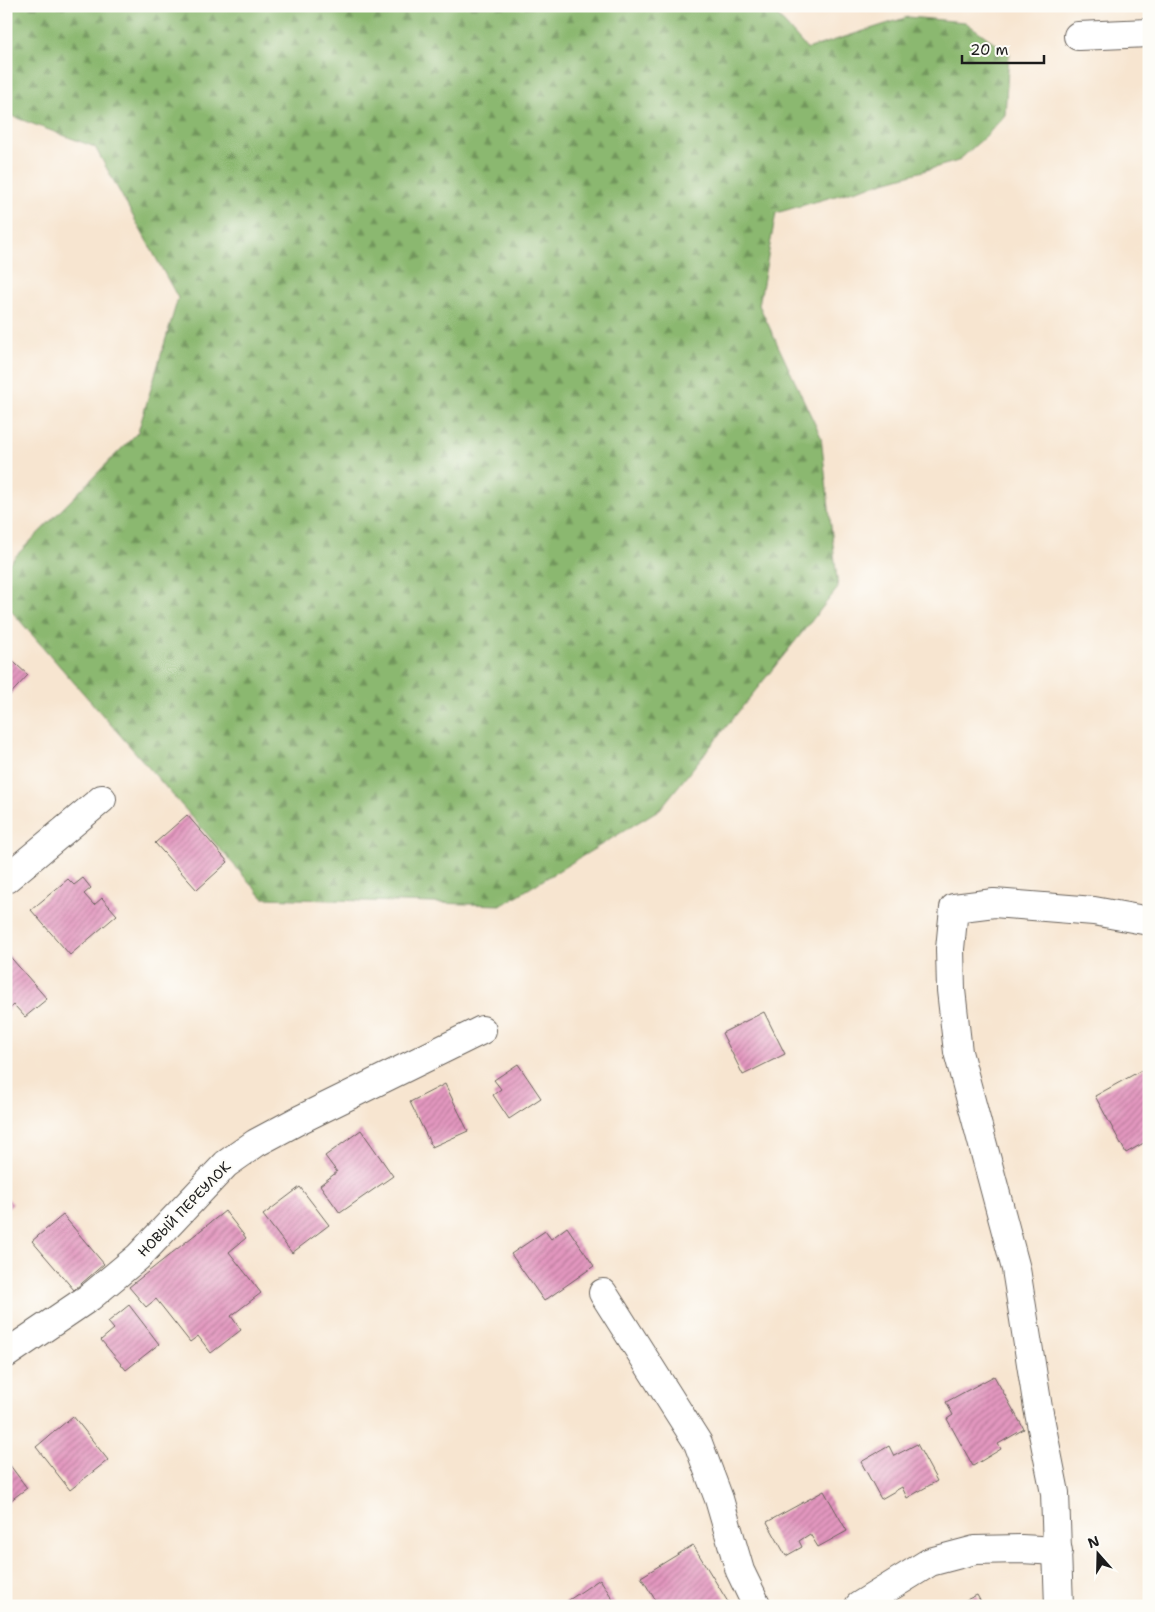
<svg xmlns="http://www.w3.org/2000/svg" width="1155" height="1612" viewBox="0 0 1155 1612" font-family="'Shantell Sans',sans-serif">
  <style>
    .forest { fill: url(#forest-firs); stroke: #546a46 }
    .building { fill: url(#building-hatch) }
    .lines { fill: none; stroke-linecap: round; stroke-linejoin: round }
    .minor-casing { stroke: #69625b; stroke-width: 30 }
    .minor { stroke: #fff; stroke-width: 28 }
    .labels { text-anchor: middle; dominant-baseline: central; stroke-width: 4; stroke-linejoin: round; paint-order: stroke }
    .street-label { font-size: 14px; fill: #1c1c1c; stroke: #fdfcf7 }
  </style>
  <defs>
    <pattern id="forest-firs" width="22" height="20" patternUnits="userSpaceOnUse" patternTransform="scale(1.25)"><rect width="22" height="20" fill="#8bb870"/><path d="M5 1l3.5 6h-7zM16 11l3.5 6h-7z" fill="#71955b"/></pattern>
    <pattern id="building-hatch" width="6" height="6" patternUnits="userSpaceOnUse" patternTransform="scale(1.25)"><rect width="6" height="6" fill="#e397bf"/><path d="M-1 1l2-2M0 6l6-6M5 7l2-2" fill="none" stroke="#b77a9a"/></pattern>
  </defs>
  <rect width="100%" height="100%" fill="#fdfcf7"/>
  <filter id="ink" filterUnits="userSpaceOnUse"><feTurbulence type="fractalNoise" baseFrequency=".02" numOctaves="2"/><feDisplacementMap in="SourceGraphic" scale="10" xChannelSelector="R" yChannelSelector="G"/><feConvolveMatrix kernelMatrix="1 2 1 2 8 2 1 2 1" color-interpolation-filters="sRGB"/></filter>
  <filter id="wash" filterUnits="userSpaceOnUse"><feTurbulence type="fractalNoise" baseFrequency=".0096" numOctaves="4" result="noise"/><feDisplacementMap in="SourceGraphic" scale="20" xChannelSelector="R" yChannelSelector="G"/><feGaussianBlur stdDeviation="1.12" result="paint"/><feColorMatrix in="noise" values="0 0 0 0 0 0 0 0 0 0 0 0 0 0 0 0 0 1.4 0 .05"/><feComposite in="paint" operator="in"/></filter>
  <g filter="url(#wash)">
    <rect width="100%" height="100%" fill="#f7e5d0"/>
    <path class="forest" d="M6,6h763l38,43 101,-32 57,5 44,31 -4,62 -18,20 -29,26 -182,52 -17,92 62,132 17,151 -178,221 -158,96 -239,-7 -257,-293v-39l132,-134 40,-134 -83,-151 -89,-33z"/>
    <g id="blocks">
      <g class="building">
        <path d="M6,655l22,20 -22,24z"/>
        <path d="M187,815l41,47 -31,28 -42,-47z"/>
        <path d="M83,878l8,10 -7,6 10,11 8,-7 15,17 -47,40 -39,-45 37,-31 6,6z"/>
        <path d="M6,952l41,47 -22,18 -11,-12 -8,7z"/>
        <path d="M764,1012l21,42 -42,21 -21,-42z"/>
        <path d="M518,1064l23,34 -32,21 -16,-24 8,-6 -7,-9z"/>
        <path d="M1149,1066v74l-23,13 -31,-57z"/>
        <path d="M445,1084l23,47 -36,16 -22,-45z"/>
        <path d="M361,1130l32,46 -53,37 -20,-28 17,-13 -12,-16z"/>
        <path d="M300,1187l29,38 -37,28 -29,-38z"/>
        <path d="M6,1196l7,8 -7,6z"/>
        <path d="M225,1211l21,27 -17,14 32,41 -30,23 10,14 -30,23 -13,-17 -8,6 -34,-43 -10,8 -17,-20z"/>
        <path d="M63,1215l41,49 -30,26 -42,-49z"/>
        <path d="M567,1227l27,39 -50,35 -33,-47 34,-23 6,8z"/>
        <path d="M129,1305l30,39 -33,26 -25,-30 13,-11 -6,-7z"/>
        <path d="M994,1376l30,53 -26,15 3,5 -28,17 -26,-47 6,-4 -7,-13z"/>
        <path d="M73,1416l35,44 -38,30 -34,-43z"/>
        <path d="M917,1444l20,37 -30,17 -5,-11 -21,12 -20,-37 28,-16 5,10z"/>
        <path d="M6,1460l21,28 -21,16z"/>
        <path d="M824,1491l23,40 -29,16 -8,-13 -11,7 3,6 -16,9 -19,-34z"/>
        <path d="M693,1545l35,57 -6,4h-63l-18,-29z"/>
        <path d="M600,1579l17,27h-57z"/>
        <path d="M977,1595l6,11h-30z"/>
      </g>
    </g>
  </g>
  <g filter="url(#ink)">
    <use href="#blocks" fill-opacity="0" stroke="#69625b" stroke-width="1"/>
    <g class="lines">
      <defs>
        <g id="minor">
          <path d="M1078,36l71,-3"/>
          <path d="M6,879l96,-80"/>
          <path d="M603,1293l95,150 21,56 21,72 17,35"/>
          <path d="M6,1354l84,-57 48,-40 88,-93 30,-21 43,-23 183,-90"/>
          <path d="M859,1606l71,-44 45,-12 46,-1 37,2"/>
          <path d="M1059,1606l-4,-113 -17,-85 -22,-139 -58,-217 -7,-62 -1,-41 4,-41 40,-5 100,8 55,10"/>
        </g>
      </defs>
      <use href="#minor" class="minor-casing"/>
      <use href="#minor" class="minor"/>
    </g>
  </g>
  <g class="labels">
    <g class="street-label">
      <text transform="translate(184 1209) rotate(-46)">НОВЫЙ ПЕРЕУЛОК</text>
    </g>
  </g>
  <rect width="1155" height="1612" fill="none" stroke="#fdfcf7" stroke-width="25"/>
  <g transform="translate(1098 1554) rotate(340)" stroke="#fdfcf7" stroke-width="4" paint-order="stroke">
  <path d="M0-4L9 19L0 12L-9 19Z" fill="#1c1c1c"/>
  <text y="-8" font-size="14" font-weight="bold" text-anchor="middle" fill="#1c1c1c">N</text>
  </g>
  <path d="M962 55v8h82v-8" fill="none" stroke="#1c1c1c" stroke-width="2.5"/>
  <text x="970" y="55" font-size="15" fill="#1c1c1c" stroke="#fdfcf7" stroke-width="4" paint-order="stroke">20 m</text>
</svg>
